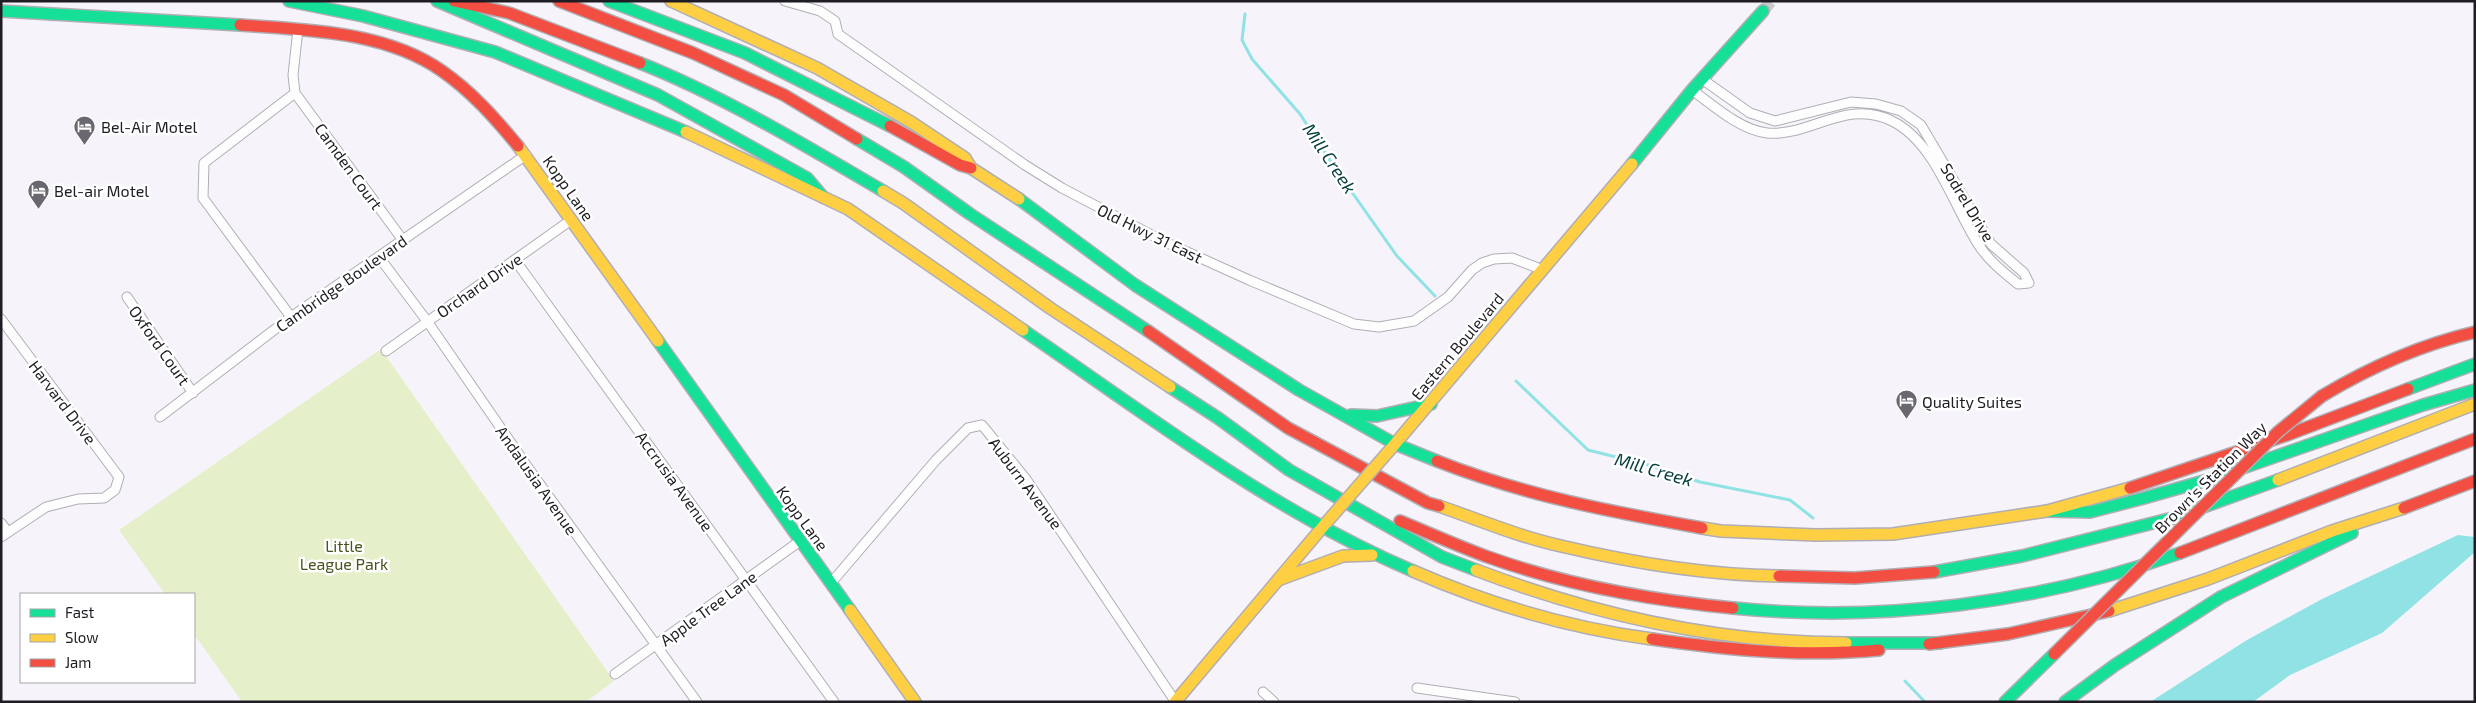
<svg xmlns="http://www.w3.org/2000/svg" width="2476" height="703" viewBox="0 0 2476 703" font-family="'Exo 2',sans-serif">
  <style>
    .green { fill: #e5f0ca }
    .water { fill: #90e2e5 }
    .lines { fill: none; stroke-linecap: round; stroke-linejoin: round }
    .stream { stroke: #90e2e5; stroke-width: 3 }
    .secondary-tunnel { stroke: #cbc9cf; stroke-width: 12; stroke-dasharray: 12 6; stroke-linecap: butt }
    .street-casing { stroke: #b0aeb4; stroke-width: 11 }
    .fast-casing { stroke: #b0aeb4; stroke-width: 14 }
    .slow-casing { stroke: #b0aeb4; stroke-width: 14 }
    .jam-casing { stroke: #b0aeb4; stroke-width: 14 }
    .street { stroke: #fefdfe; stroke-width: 9 }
    .fast { stroke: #16e098; stroke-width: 11 }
    .slow { stroke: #ffcf43; stroke-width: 11 }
    .jam { stroke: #f24e42; stroke-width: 11 }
    .slow-bridge-casing { stroke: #b0aeb4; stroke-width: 14; stroke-linecap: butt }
    .jam-bridge-casing { stroke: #b0aeb4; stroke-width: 14; stroke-linecap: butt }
    .slow-bridge { stroke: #ffcf43; stroke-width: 11 }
    .jam-bridge { stroke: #f24e42; stroke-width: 11 }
    .labels { text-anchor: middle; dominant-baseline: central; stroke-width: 5; stroke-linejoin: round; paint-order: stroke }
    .poi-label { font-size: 16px; fill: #1f1d23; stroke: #fff; text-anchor: start }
    .street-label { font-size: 16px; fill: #1f1d23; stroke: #fff }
    .park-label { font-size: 16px; fill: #48551d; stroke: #fff }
    .water-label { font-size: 18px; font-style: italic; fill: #084041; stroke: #fff }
  </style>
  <rect width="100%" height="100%" fill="#f6f4fa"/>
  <path class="green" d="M381,349l233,332 -28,21h-344l-48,-68v-40h-29l-46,-64z"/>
  <path class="water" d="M2458,535l17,2v15l-93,81 -92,42 -37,27h-103l97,-62 75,-41z"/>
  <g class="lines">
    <g class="stream">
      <path d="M1245,14l-3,26 10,19 48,55 37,57 60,85 38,40"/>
      <path d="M1516,381l72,69 64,16 48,16 90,18 23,18"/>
      <path d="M1905,681l20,21"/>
    </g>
    <path class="secondary-tunnel" d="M1763,11l8,-10"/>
    <defs>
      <g id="street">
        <path d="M785,1l35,10 15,10 3,13 187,131 37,23 101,53 86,39 105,44 25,3 35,-6 34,-24 24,-27 10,-7 12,-4 18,-1 31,12"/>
        <path d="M1692,90c21,15 48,40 75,43 43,4 79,-35 125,-12 43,21 61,84 86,123 10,16 25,28 40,40l11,-1 -5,-10 -33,-29 -70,-119 -20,-14 -25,-7 -25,-2 -76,19 -25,-8 -48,-34"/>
        <path d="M295,93l107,146"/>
        <path d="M379,257l48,64 102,148 168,233"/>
        <path d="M515,260l319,442"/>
        <path d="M127,297l66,96"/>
        <path d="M291,317l-88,-119 1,-35 91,-70 -2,-18 5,-46"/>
        <path d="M1,319l118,158 -4,13 -11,8 -26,1 -32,8 -45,30"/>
        <path d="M386,351l185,-131"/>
        <path d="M160,417l131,-100 235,-162"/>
        <path d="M1,523l7,9"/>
        <path d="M831,583l105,-123 32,-32 14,-3 44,54 149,222"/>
        <path d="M615,674l185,-133"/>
        <path d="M1417,688l98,14"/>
        <path d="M1263,692l11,10"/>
      </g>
      <g id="fast">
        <path d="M289,1l74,15 132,36 191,80"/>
        <path d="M437,1l221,94 149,83 16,19"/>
        <path d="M609,1l136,52 145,73"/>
        <path d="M1,11l239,14"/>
        <path d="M640,63c85,34 164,82 243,128"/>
        <path d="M857,139l47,28 66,47 178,117"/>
        <path d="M1632,164l60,-74 71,-79"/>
        <path d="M1019,199l116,86 164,105 96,54 42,17"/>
        <path d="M1023,330c126,86 249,181 390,241"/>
        <path d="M658,341l192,269"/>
        <path d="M1170,387l48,31 71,52 153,87 34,13"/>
        <path d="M2408,389l67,-25"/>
        <path d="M1351,415l26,1 54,-12"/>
        <path d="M2047,511l43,1 54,-14 67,-19 212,-74 52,-15"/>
        <path d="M1934,572l88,-16 151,-38 105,-38"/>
        <path d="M1733,608c149,15 306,-5 447,-55"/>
        <path d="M1846,643h94"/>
        <path d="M2005,702l49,-48"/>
        <path d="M2065,702l50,-37 106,-68 131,-64"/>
      </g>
      <g id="slow">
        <path d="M671,1l146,67 94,54 54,36 6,10 48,31"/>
        <path d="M686,132l162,77 175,121"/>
        <path d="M518,146l140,195"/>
        <path d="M883,191l20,12 147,105 120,79"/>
        <path d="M1389,451l243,-287"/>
        <path d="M2278,480l197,-76"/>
        <path d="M1439,506c40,14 81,31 122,40 72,17 145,29 218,30"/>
        <path d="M1702,528l19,3 95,4 77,-1 154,-23 83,-23"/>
        <path d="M1476,570c118,45 243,73 370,73"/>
        <path d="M1413,571c75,33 157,57 239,68"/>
        <path d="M1278,580l65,-24 29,-1"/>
        <path d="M850,610l65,92"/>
        <path d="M2109,611l99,-32 124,-48 72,-23"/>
        <path d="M1175,702l151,-179"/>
      </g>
      <g id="jam">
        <path d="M454,1l55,12 131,50"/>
        <path d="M559,1l134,52 91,42 73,44"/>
        <path d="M240,25c66,5 145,6 202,46 30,21 53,47 76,75"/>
        <path d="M890,126l70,39 11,3"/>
        <path d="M1148,331l140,97 140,75 11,3"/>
        <path d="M2322,396c48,-29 98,-51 153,-64"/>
        <path d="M1437,461c86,34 175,51 265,67"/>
        <path d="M2130,488l157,-53 121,-46"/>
        <path d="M2404,508l71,-27"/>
        <path d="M1400,521c29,12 58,25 88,36 78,28 162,43 245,51"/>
        <path d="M2180,553l295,-114"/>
        <path d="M1779,576l76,2 79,-6"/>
        <path d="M1652,639c76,11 151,18 227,11"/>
        <path d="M1929,644l79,-10 101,-23"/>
      </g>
    </defs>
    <use href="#street" class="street-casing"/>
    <use href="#fast" class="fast-casing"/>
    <use href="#slow" class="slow-casing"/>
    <use href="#jam" class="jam-casing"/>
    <use href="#street" class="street"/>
    <use href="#fast" class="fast"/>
    <use href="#slow" class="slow"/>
    <use href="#jam" class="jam"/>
    <defs>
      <path id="slow-bridge" d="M1326,523l62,-71"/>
      <path id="jam-bridge" d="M2054,654l224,-222 44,-36"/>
    </defs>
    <use href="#slow-bridge" class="slow-bridge-casing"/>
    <use href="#jam-bridge" class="jam-bridge-casing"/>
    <use href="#slow-bridge" class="slow-bridge"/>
    <use href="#jam-bridge" class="jam-bridge"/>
  </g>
  <defs>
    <symbol id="hotel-pin" viewBox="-11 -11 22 30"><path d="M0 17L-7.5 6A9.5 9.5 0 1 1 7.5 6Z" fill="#6a686e" stroke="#fff"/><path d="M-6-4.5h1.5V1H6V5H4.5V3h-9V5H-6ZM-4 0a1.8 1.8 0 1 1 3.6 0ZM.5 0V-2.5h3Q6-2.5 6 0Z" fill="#fff"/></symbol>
  </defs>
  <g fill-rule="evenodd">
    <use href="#hotel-pin" x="72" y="114" width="25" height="34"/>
    <use href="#hotel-pin" x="26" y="178" width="25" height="34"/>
    <use href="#hotel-pin" x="1894" y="388" width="25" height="34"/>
  </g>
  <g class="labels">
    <g class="poi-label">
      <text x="101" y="126">Bel-Air Motel</text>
      <text x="54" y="190">Bel-air Motel</text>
      <text x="1922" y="401">Quality Suites</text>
    </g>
    <g class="street-label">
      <text transform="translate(349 166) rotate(54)">Camden Court</text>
      <text transform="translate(569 188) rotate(55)">Kopp Lane</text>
      <text transform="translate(1968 202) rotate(59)">Sodrel Drive</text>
      <text transform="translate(1150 233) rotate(26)">Old Hwy 31 East</text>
      <text transform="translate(341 283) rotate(-35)">Cambridge Boulevard</text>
      <text transform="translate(479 285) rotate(-35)">Orchard Drive</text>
      <text transform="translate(160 345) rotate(55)">Oxford Court</text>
      <text transform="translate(1457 346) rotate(-50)">Eastern Boulevard</text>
      <text transform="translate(63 402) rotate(53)">Harvard Drive</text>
      <text transform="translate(2210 477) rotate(-45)">Brown's Station Way</text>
      <text transform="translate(537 480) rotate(55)">Andalusia Avenue</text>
      <text transform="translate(675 481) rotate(54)">Accrusia Avenue</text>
      <text transform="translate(1026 483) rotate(53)">Auburn Avenue</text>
      <text transform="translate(803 518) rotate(54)">Kopp Lane</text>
      <text transform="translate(708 608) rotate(-36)">Apple Tree Lane</text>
    </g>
    <g class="park-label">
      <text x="344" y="545">Little<tspan x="344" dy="18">League Park</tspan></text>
    </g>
    <g class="water-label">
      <text transform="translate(1330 158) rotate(56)">Mill Creek</text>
      <text transform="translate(1654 469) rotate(16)">Mill Creek</text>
    </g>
  </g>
  <rect width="2476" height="703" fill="none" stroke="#1f1d23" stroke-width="5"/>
  <rect x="20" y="593" width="175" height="90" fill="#ffffff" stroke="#a5a5a7"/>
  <rect x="30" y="609" width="25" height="8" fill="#16e098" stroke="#a5a5a7"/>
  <text x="65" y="618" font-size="15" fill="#1f1d23">Fast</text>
  <rect x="30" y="634" width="25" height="8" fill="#ffcf43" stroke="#a5a5a7"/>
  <text x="65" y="643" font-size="15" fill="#1f1d23">Slow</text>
  <rect x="30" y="659" width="25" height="8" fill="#f24e42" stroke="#a5a5a7"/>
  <text x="65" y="668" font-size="15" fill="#1f1d23">Jam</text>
</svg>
